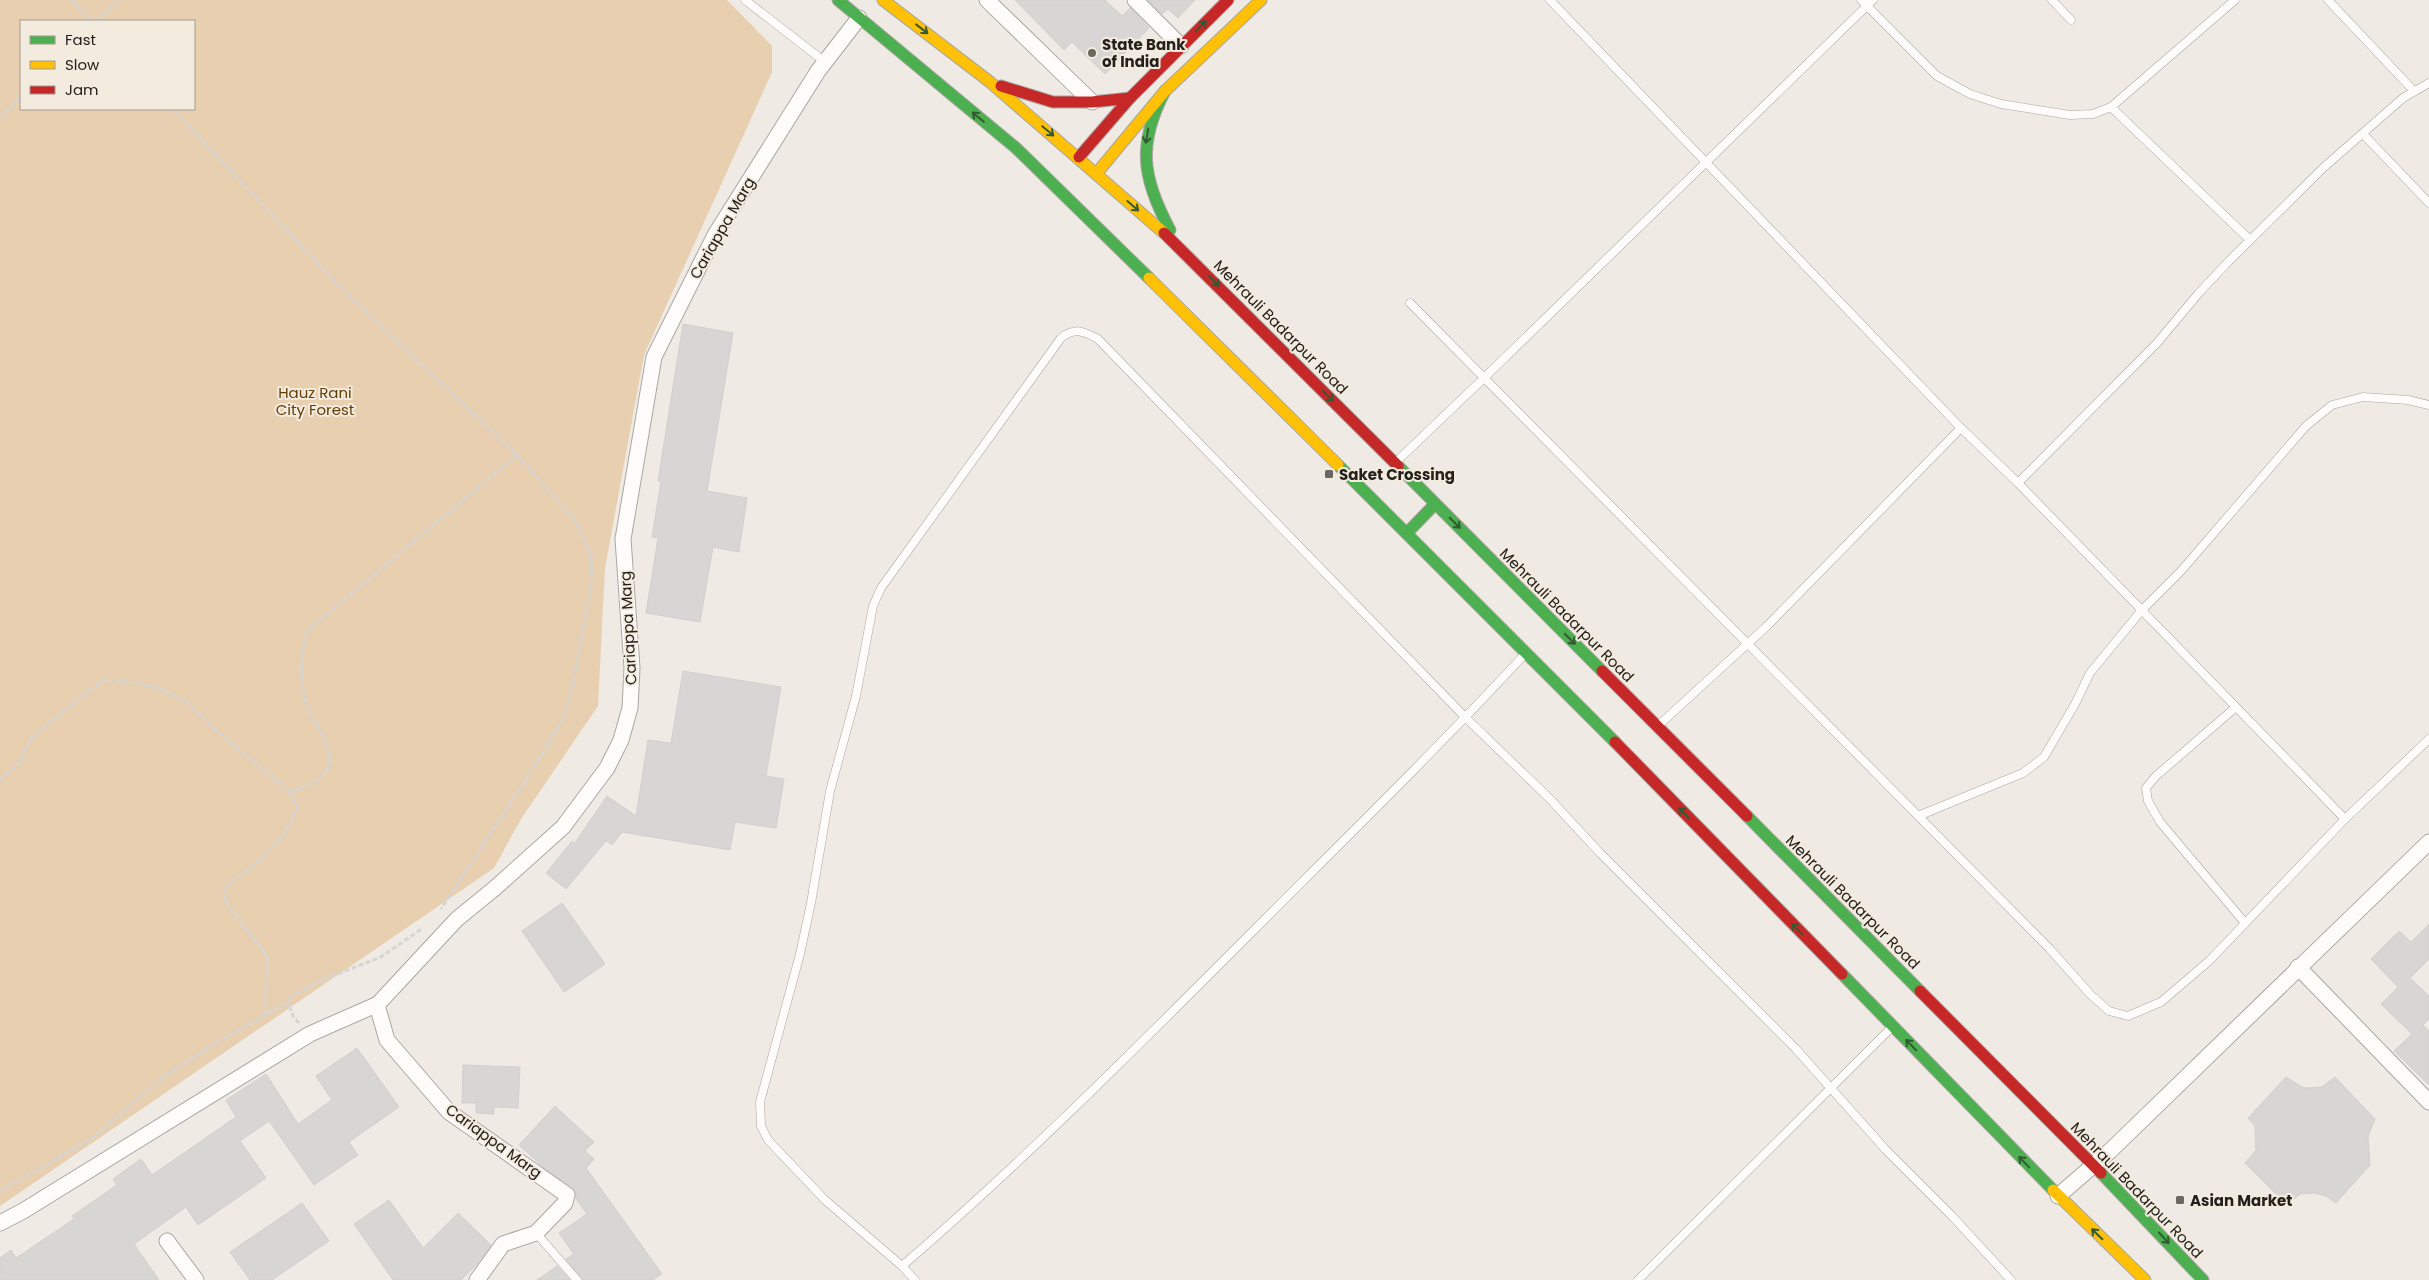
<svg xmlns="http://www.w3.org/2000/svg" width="2429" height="1280" viewBox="0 0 2429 1280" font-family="Poppins,sans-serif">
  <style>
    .green { fill: #e7cfb0; fill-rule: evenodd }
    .building { fill: #d8d5d5; stroke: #d2cfcf }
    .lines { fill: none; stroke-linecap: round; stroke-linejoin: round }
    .lane-casing { stroke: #aaa6a2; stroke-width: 9 }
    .street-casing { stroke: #aaa6a2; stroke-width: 17 }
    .fast-casing { stroke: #aaa6a2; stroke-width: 13 }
    .slow-casing { stroke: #aaa6a2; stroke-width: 13 }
    .jam-casing { stroke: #aaa6a2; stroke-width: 13 }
    .path { stroke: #d6d5d3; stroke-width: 3; stroke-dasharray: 5 2.5; stroke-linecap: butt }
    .lane { stroke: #fdfcfb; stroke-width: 8 }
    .street { stroke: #fdfcfb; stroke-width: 15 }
    .fast { stroke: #4caf50; stroke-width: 11 }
    .slow { stroke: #ffc107; stroke-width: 11 }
    .jam { stroke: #c62828; stroke-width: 11 }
    .oneway { stroke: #345a31 }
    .poi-dot { fill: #6b6763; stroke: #f4ebdf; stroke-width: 2 }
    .labels { text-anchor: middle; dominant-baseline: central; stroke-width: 4; stroke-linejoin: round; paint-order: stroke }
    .poi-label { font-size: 15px; font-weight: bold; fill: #24211d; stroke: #f4ebdf; text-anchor: start }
    .street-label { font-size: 15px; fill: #24211d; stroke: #f4ebdf }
    .park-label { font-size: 15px; fill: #603e04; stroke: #f4ebdf }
  </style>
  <rect width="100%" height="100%" fill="#efeae4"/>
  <path class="green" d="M0,0h727l45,46v26l-128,283 -39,213 -7,138 -77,113 -27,49 -494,338zM21,21h173v88h-173z"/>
  <g class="building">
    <path d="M1015,0h90l17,16 8,-8 19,20 -44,46 -33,-32 -8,8z"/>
    <path d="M1148,0h47l-17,18 -10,-9 -6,5z"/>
    <path d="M683,324l50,9 -26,158 40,7 -8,54 -26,-5 -13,75 -54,-9 12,-75 -6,-1 9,-55 -3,-1z"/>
    <path d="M683,671l98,16 -15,89 18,3 -8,49 -41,-6 -5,28 -108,-18 -10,13 -6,-4 -40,48 -20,-16 26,-32 2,3 33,-48 29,20 12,-76 23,3z"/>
    <path d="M562,903l43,61 -41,28 -42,-61z"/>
    <path d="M2429,924v35l-19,19 19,18v23l-6,6 6,6v54l-35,-34 18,-17 -31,-30 17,-17 -27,-28 28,-28 12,11z"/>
    <path d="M357,1048l42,59 -50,35 9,13 -44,30 -45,-64 -29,20 26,37 -68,47 -12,-18 -52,37 25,36h-159v-22l11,-8 5,8 58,-39 -2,-3 45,-31 -4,-6 28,-20 11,16 84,-58 -10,-17 40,-26 32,50 34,-24 -16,-24z"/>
    <path d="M463,1065l57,2 -2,41 -24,-1v7l-18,-1v-10h-14z"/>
    <path d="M2286,1077l18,11 18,-1 13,-10 40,42 -7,17 2,29 -34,38 -10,-7 -12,-3 -14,1 -13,11 -42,-42 11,-13 -1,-24 -7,-8z"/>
    <path d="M555,1106l39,36 -9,9 9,8 -8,9 76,106 -9,6h-70l-17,-21 8,-5 -15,-21 28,-19 -11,-15v-7l-3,-4 -30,-21 -24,-22z"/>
    <path d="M389,1200l34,48 35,-35 33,32 -15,20 -15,15h-68l-39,-56z"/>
    <path d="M302,1203l27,38 -57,39h-22l-20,-28z"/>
    <path d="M557,1266l13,14h-33z"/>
  </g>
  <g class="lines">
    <defs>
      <g id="lane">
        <path d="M745,0l80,62"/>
        <path d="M1550,0l411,428 57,55 139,-140 41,-49 31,-33 94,-93 80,-70 26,-15"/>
        <path d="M1861,0l76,76 33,18 31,10 69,11 23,-1 18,-7 124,-107"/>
        <path d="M2052,0l19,20"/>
        <path d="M2328,0l86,91"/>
        <path d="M2111,107l139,133"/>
        <path d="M2363,134l66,69"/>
        <path d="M1410,303l639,645 41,46 19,17 19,5 33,-14 48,-41 136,-142 84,-80"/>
        <path d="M1397,461l87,-83 389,-378"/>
        <path d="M2018,483l327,336"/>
        <path d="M2236,707l-80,69 -10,12 2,13 12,21 85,101"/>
        <path d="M1660,724l107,-98 194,-198"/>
        <path d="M1918,816l105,-43 21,-16 31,-53 15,-31 51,-62 40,-40 125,-145 26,-21 31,-8 45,3 21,5"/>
        <path d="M536,1233l41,47"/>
        <path d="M902,1266c122,-105 235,-219 349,-333 92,-92 185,-183 274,-279"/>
        <path d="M915,1280l-13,-14 -77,-66 -57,-60 -7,-14 -1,-24 40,-148 11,-51 19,-112 26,-95 17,-90 8,-18 180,-250c14,-11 22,-7 37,1l368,379 83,80 51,55 195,195 91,102 66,66 59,64"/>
        <path d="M1638,1280l253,-252"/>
      </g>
      <g id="street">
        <path d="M987,0l105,102"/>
        <path d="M1135,0l46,46"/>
        <path d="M2298,967l131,135"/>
        <path d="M2058,1196l52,-45 319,-309"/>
        <path d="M0,1223l23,-12 287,-177 68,-30"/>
        <path d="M167,1241l29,39"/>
        <path d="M477,1280l26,-36 33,-11 29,-30 2,-8 -118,-83 -62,-72 -10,-35 80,-86 38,-31 68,-61 44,-59 14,-28 9,-32 2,-40 -9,-129 31,-182 61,-122 103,-164 41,-53"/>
      </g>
      <g id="fast">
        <path d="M838,0l178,148 133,130"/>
        <path d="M1165,91c-28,53 -23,87 5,139"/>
        <path d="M1338,465l277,277"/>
        <path d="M1398,466l204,205"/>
        <path d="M1407,533l28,-29"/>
        <path d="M1747,816l173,175"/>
        <path d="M1842,974l211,216"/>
        <path d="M2101,1173l102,107"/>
      </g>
      <g id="slow">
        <path d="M883,0l107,82 174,151"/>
        <path d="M1096,174l69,-83 96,-91"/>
        <path d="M1149,278l189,187"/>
        <path d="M2053,1190l92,90"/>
      </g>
      <g id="jam">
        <path d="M1001,86l52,16h39l38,-4"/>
        <path d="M1079,157l51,-59 98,-98"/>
        <path d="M1164,233l234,233"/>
        <path d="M1602,671l145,145"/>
        <path d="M1615,742l227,232"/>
        <path d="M1920,991l181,182"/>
      </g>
    </defs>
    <use href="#lane" class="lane-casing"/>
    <use href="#street" class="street-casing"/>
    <use href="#fast" class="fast-casing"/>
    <use href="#slow" class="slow-casing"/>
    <use href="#jam" class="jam-casing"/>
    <g class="path">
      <path d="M72,0l20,21"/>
      <path d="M97,21l23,-21"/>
      <path d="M173,109l165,176 179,170 57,64 17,35 1,26 -19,104 -10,35 -27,45 -95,145"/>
      <path d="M0,118l21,-21"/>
      <path d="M0,780l19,-17 13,-26 71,-57 35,3 22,6 27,13 26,26 77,64c12,-5 29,-9 36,-20 13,-21 -11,-46 -18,-64 -9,-25 -8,-52 -1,-77l210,-176"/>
      <path d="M266,1014l1,-58 -42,-55 -1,-11c9,-11 19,-16 30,-25 20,-16 35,-34 43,-58l-7,-15"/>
      <path d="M299,1023l-6,-7 -5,-14 2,-5 32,-17 59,-23 42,-29"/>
      <path d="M0,1191l94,-54 64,-56 61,-40 69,-39"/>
    </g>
    <use href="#lane" class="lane"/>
    <use href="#street" class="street"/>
    <use href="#fast" class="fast"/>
    <use href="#slow" class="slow"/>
    <use href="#jam" class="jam"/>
  </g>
  <defs><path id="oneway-shaft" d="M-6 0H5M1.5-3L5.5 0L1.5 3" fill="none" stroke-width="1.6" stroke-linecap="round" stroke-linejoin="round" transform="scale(1.25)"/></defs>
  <g class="oneway">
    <use href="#oneway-shaft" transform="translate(1201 26) rotate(-45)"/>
    <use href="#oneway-shaft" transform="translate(922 29) rotate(38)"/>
    <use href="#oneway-shaft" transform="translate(978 117) rotate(-140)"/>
    <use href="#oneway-shaft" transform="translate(1048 131) rotate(40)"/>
    <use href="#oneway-shaft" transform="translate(1147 136) rotate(100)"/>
    <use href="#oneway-shaft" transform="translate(1133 206) rotate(41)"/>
    <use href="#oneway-shaft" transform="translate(1214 281) rotate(45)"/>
    <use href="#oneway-shaft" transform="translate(1328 396) rotate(45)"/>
    <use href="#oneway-shaft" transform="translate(1455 523) rotate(45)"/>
    <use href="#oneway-shaft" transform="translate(1570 639) rotate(45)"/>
    <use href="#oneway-shaft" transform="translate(1684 813) rotate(-134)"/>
    <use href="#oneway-shaft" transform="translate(1797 929) rotate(-134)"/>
    <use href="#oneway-shaft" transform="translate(1911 1045) rotate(-134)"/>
    <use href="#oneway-shaft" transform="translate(2024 1162) rotate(-134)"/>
    <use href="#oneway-shaft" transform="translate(2097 1234) rotate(-136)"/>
    <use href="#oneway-shaft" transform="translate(2164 1238) rotate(47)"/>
  </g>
  <g class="poi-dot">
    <circle cx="1092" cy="53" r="5"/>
    <rect x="1324" y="469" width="10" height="10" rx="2.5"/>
    <rect x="2175" y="1195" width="10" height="10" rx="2.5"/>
  </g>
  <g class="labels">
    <g class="poi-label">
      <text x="1102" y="44">State Bank<tspan x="1102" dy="17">of India</tspan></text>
      <text x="1339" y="474">Saket Crossing</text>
      <text x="2190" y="1200">Asian Market</text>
    </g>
    <g class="street-label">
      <text transform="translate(722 228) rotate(-60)">Cariappa Marg</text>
      <text transform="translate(1281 327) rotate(45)">Mehrauli Badarpur Road</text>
      <text transform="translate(1567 615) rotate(45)">Mehrauli Badarpur Road</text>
      <text transform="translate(628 628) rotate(-93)">Cariappa Marg</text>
      <text transform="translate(1853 902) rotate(45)">Mehrauli Badarpur Road</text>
      <text transform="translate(494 1141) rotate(36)">Cariappa Marg</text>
      <text transform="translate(2137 1190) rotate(46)">Mehrauli Badarpur Road</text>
    </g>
    <g class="park-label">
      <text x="315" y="392">Hauz Rani<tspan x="315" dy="17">City Forest</tspan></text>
    </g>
  </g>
  <rect x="20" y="20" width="175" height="90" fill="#f4ebdf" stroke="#a19a91"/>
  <rect x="30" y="36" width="25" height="8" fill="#4caf50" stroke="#a19a91"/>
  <text x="65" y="45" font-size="15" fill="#24211d">Fast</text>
  <rect x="30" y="61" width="25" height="8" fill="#ffc107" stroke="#a19a91"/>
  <text x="65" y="70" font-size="15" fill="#24211d">Slow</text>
  <rect x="30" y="86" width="25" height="8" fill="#c62828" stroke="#a19a91"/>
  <text x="65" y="95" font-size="15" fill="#24211d">Jam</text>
</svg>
